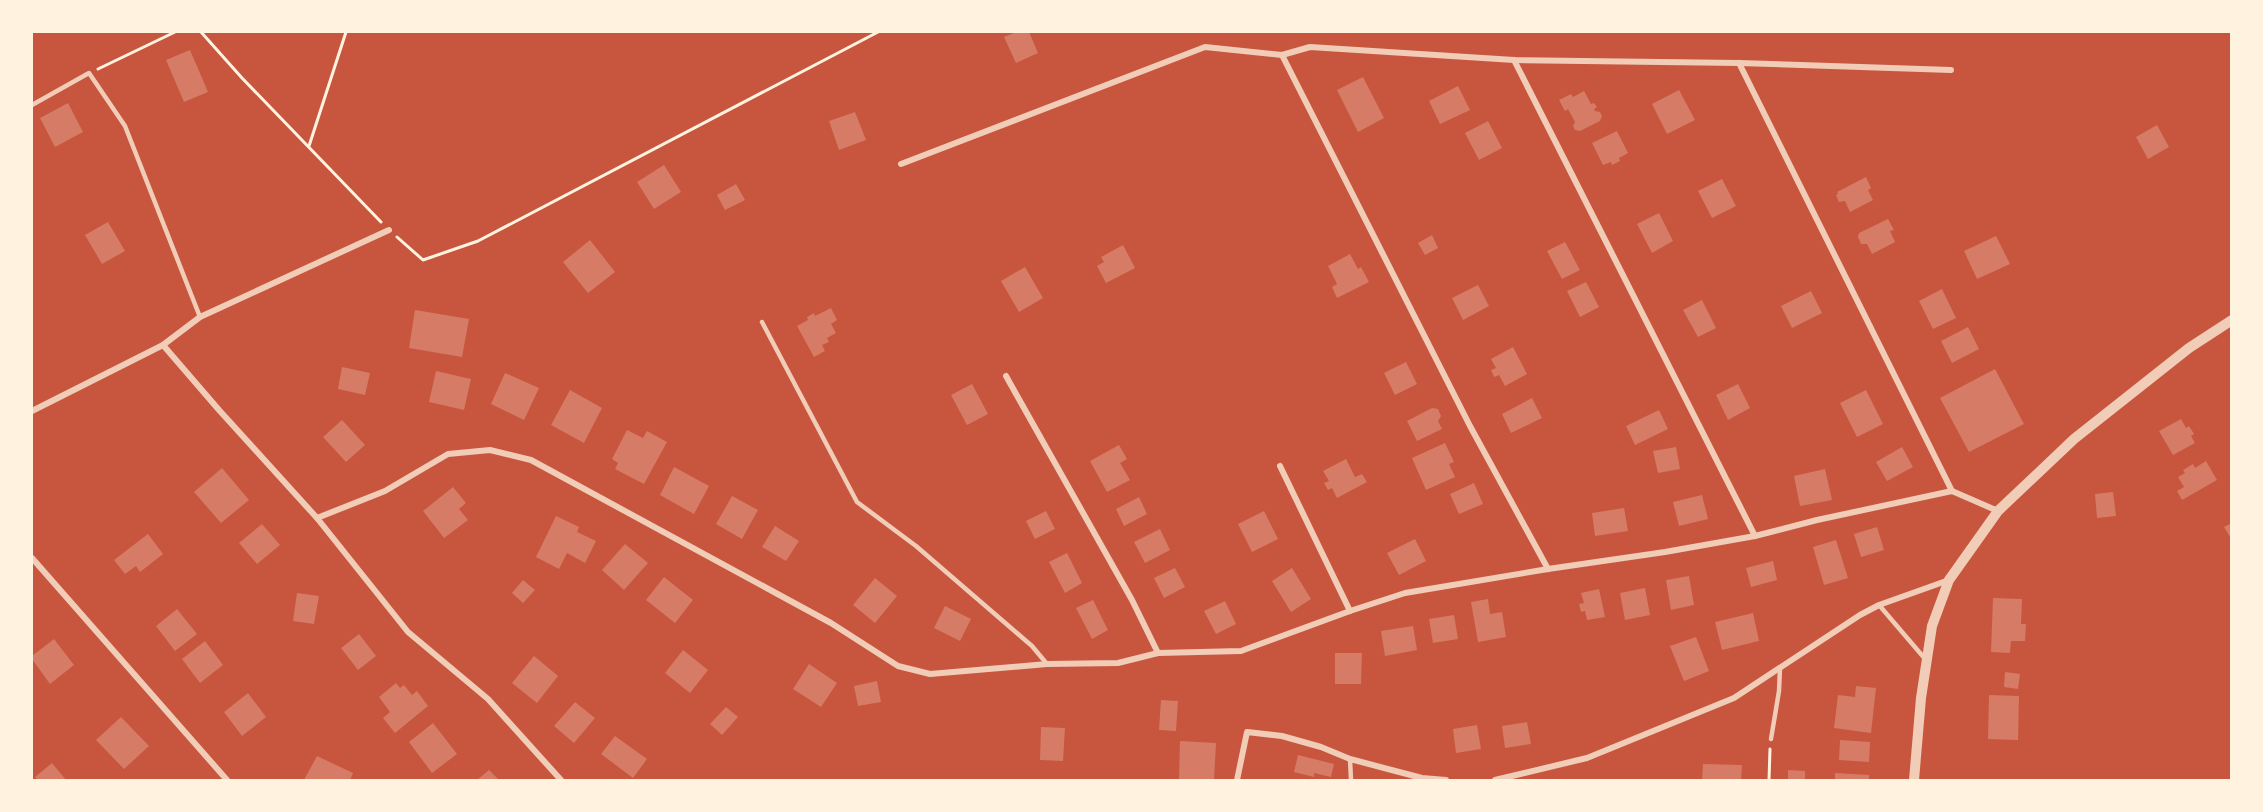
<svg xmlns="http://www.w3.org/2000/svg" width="2263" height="812" viewBox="0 0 2263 812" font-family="'Sofia Sans Condensed',sans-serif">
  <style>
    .building { fill: #d67c66 }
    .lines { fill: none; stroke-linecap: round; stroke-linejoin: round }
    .path { stroke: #fff3e0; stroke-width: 3 }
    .service { stroke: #f1ccb7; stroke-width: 4.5 }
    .minor { stroke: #f1ccb7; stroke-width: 6 }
    .tertiary { stroke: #f1ccb7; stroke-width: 10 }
  </style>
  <rect width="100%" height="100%" fill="#c8553d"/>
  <g class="building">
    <path d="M1016,32h13l9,21 -22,10 -12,-26z"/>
    <path d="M190,50l18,42 -24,10 -18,-42z"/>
    <path d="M1363,77l21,41 -26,14 -21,-42z"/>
    <path d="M1458,86l12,24 -30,14 -11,-23z"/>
    <path d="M1679,90l16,30 -28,14 -15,-30z"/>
    <path d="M1584,91l7,13 3,-1 3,4 -3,2 1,2 5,1 2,4 -2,5 -20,10 -5,-1 -2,-4 2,-4 -7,-13 -3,2 -6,-11 12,-6 2,3z"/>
    <path d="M68,103l15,29 -28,15 -15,-29z"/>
    <path d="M855,112l11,28 -27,10 -10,-29z"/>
    <path d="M1488,121l14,27 -23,12 -14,-27z"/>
    <path d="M2157,125l12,22 -21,12 -12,-22z"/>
    <path d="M1617,131l11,22 -9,5 1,3 -8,4 -1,-3 -8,3 -11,-22z"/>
    <path d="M664,165l17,27 -27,17 -17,-27z"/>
    <path d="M1866,177l5,11 -3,2 5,10 -23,12 -5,-11 -6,1 -3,-7 2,-1 -1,-2z"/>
    <path d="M1722,179l14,27 -24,12 -14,-27z"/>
    <path d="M736,184l9,16 -20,10 -8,-15z"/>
    <path d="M1659,213l14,28 -21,12 -15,-29z"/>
    <path d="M1888,219l6,11 -4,1 5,11 -23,12 -5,-10h-6l-3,-7 1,-4z"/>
    <path d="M108,222l17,29 -23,13 -17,-29z"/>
    <path d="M1432,235l6,13 -13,7 -7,-12z"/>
    <path d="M1996,236l14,28 -33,15 -13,-28z"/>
    <path d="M590,240l25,32 -27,21 -25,-31z"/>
    <path d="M1565,242l15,28 -18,9 -15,-28z"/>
    <path d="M1123,245l12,23 -29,15 -9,-17 7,-4 -3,-5z"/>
    <path d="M1350,254l8,15 3,-2 8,15 -32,16 -5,-11 5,-3 -9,-18z"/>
    <path d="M1025,267l18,31 -24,14 -18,-31z"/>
    <path d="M1586,282l13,25 -19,10 -13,-26z"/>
    <path d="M1478,285l11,21 -26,14 -11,-22z"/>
    <path d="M1942,289l14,29 -23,11 -14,-28z"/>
    <path d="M1811,291l11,22 -30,15 -11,-22z"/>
    <path d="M1702,300l14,28 -18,9 -15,-27z"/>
    <path d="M831,308l6,12 -6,4 5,9 -9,5 2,4 -7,3 3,6 -11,6 -17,-31 11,-6 -1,-3 7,-4 1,3z"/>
    <path d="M415,310l54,9 -7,38 -53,-9z"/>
    <path d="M1968,327l11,22 -27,14 -11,-22z"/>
    <path d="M1513,347l14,27 -22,12 -6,-11 -5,2 -3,-7 5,-2 -5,-9z"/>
    <path d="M1406,362l11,22 -22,11 -11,-22z"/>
    <path d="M342,367l28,6 -5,22 -27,-6z"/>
    <path d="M1995,369l29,55 -55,28 -29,-54z"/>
    <path d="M436,371l35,8 -7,31 -35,-8z"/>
    <path d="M505,373l34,15 -15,32 -33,-16z"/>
    <path d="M972,384l16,30 -21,11 -16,-30z"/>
    <path d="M1738,384l12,24 -22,12 -12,-25z"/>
    <path d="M570,390l32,18 -18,35 -33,-18z"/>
    <path d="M1866,390l17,34 -26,13 -17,-34z"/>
    <path d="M1532,398l10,20 -31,15 -9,-19z"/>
    <path d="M1432,408l6,1 3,7 -3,5 4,8 -25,12 -10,-20z"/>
    <path d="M1659,410l9,19 -33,16 -9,-19z"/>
    <path d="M2181,419l5,9 3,-2 5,8 -3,2 4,7 -22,12 -14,-24z"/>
    <path d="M342,420l23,25 -19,17 -23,-25z"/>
    <path d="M627,430l16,8 4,-7 20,11 -23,42 -29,-15 3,-6 -6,-4z"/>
    <path d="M1445,443l9,19 -5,2 6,13 -29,13 -14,-32z"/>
    <path d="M1119,445l8,14 -7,4 10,17 -23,12 -17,-31z"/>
    <path d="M1676,447l4,22 -22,4 -5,-22z"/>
    <path d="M1902,447l11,20 -26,14 -11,-19z"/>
    <path d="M1346,459l9,18 7,-3 5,8 -30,16 -5,-10 -4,2 -4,-7 5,-2 -6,-10z"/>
    <path d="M2206,461l11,19 -35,20 -5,-9 7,-4 -6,-10 7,-4 -2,-3 10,-6 2,4z"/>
    <path d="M674,467l35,19 -15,28 -34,-19z"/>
    <path d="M222,468l27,32 -28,23 -27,-31z"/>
    <path d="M1825,469l7,31 -32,6 -6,-30z"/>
    <path d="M1474,483l9,21 -24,10 -9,-20z"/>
    <path d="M453,487l13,16 -7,6 9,11 -24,18 -21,-27z"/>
    <path d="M2113,492l3,24 -19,2 -2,-24z"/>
    <path d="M1702,495l6,24 -29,7 -6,-24z"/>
    <path d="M732,496l26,14 -16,29 -26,-15z"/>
    <path d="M1139,497l8,17 -23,12 -8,-17z"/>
    <path d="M1624,508l4,23 -33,5 -3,-23z"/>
    <path d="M1046,511l9,18 -20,10 -9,-18z"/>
    <path d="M1264,511l14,28 -26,13 -14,-28z"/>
    <path d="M556,516l23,11 -2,5 19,9 -11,22 -18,-10 -8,16 -23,-12z"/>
    <path d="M2232,523v17l-8,-13z"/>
    <path d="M262,524l18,21 -23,19 -18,-21z"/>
    <path d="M775,526l24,15 -13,20 -24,-14z"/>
    <path d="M1877,527l7,23 -23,7 -7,-23z"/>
    <path d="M1160,529l10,21 -25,13 -11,-21z"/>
    <path d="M148,534l15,20 -23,18 -4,-6 -11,8 -11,-14z"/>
    <path d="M1415,539l11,22 -27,14 -12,-22z"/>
    <path d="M1836,540l12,38 -24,7 -11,-38z"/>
    <path d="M625,544l23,19 -24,27 -22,-20z"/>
    <path d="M1067,553l15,30 -17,10 -16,-31z"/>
    <path d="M1773,561l4,19 -26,7 -5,-19z"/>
    <path d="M1175,568l10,19 -21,11 -10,-20z"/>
    <path d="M1292,568l19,31 -20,13 -19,-31z"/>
    <path d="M1689,576l5,29 -23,5 -5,-30z"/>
    <path d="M664,577l29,23 -18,23 -29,-23z"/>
    <path d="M875,578l22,18 -22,27 -22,-18z"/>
    <path d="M523,580l12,10 -12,13 -11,-10z"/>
    <path d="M1645,588l5,27 -25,5 -5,-27z"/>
    <path d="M1599,589l6,28 -18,3 -2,-9 -4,1 -2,-8 5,-1 -3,-10z"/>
    <path d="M297,593l22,3 -5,28 -21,-3z"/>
    <path d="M1993,598l29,1 -1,25h5l-1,17h-14l-1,12 -19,-1z"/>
    <path d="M1488,599l2,15 12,-2 4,25 -28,5 -7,-40z"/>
    <path d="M1093,600l15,30 -16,9 -16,-31z"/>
    <path d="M1225,601l11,23 -20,10 -12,-23z"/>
    <path d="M945,606l26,13 -11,22 -26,-13z"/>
    <path d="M177,609l20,25 -22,17 -19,-25z"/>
    <path d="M1753,613l6,28 -37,9 -7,-28z"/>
    <path d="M1454,615l4,24 -25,4 -4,-24z"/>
    <path d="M1413,626l4,24 -32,6 -4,-25z"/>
    <path d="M359,634l17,22 -18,14 -17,-22z"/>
    <path d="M1696,637l13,34 -25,10 -14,-35z"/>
    <path d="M54,639l20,26 -24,19 -18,-25v-3z"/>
    <path d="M205,641l18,24 -23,18 -18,-24z"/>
    <path d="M683,650l25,20 -18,23 -25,-20z"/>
    <path d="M1335,653h27l-1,31h-26z"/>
    <path d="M534,656l24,20 -21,27 -25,-20z"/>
    <path d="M809,664l28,19 -16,24 -28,-18z"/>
    <path d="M2005,672l15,2 -2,15 -14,-2z"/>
    <path d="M877,681l4,21 -23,4 -4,-20z"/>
    <path d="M396,683l4,5 4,-3 8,10 5,-4 11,15 -33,27 -12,-15 7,-6 -11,-15z"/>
    <path d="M1856,686l20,2 -5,45 -37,-5 4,-33 17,2z"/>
    <path d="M248,693l18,24 -24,19 -18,-24z"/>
    <path d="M1989,695l30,1 -1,44 -30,-1z"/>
    <path d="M1161,700l17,1 -2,30 -17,-1z"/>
    <path d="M575,702l20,16 -21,25 -20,-17z"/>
    <path d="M726,707l12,10 -16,18 -12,-11z"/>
    <path d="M121,717l28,29 -25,23 -28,-29z"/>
    <path d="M1527,722l4,22 -26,4 -3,-22z"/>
    <path d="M433,723l24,31 -25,19 -23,-31z"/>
    <path d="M1477,725l4,24 -25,4 -3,-24z"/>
    <path d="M1041,727l24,1 -2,33 -23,-1z"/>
    <path d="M615,736l32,23 -14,19 -32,-24z"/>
    <path d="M1840,740l30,2 -1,20 -30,-2z"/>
    <path d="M1180,741l36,2 -2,37h-35z"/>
    <path d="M1298,755l36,9 -3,13 -17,-4v4l-20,-5z"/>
    <path d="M317,756l36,17 -3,7h-46z"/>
    <path d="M52,763l14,17h-28l-3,-3z"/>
    <path d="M1703,764l39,1 -1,15h-39z"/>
    <path d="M489,770l10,10h-22z"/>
    <path d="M1788,770l17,1v9h-17z"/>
    <path d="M1835,773l34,2v5h-34z"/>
  </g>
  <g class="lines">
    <g class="path">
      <path d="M201,32l41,46 139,144"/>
      <path d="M98,69l77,-37"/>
      <path d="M309,146l37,-114"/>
      <path d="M397,237l26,23 55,-19 400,-209"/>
      <path d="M1769,780l1,-31"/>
    </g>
    <g class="service">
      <path d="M32,105l57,-32 36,53 75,191"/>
      <path d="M762,322l95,180 59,44 116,100 15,18"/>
      <path d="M1879,605l47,55"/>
      <path d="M1771,739l8,-48 1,-23"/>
      <path d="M1350,759l1,21"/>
    </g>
    <g class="minor">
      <path d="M1282,55l188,371 78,143"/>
      <path d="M1514,60l241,476"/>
      <path d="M1739,63l213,428"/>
      <path d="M901,164l304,-117 77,8 28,-8 204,13 225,3 212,7"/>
      <path d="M163,345l56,65 98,108 91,114 80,67 73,81"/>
      <path d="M1006,376l126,224 26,53"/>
      <path d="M32,411l131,-66 37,-28 189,-87"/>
      <path d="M1280,466l70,145"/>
      <path d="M317,518l68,-27 63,-37 42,-4 41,10 300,163 67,43 32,8 117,-10 71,-1 40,-10 83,-2 109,-40 55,-18 143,-24 117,-17 90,-16 62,-16 135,-29 46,20"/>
      <path d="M32,558l195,222"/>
      <path d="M1237,780l10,-48 35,4 39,11 29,12 72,19 24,2"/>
      <path d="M1495,780l92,-22 147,-60 126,-83 19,-10 70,-25"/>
    </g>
    <path class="tertiary" d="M1914,780l7,-82 11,-72 17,-46 49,-69 76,-72 115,-91 43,-28"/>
  </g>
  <rect width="2263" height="812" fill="none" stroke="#fff3e0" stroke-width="66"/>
</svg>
